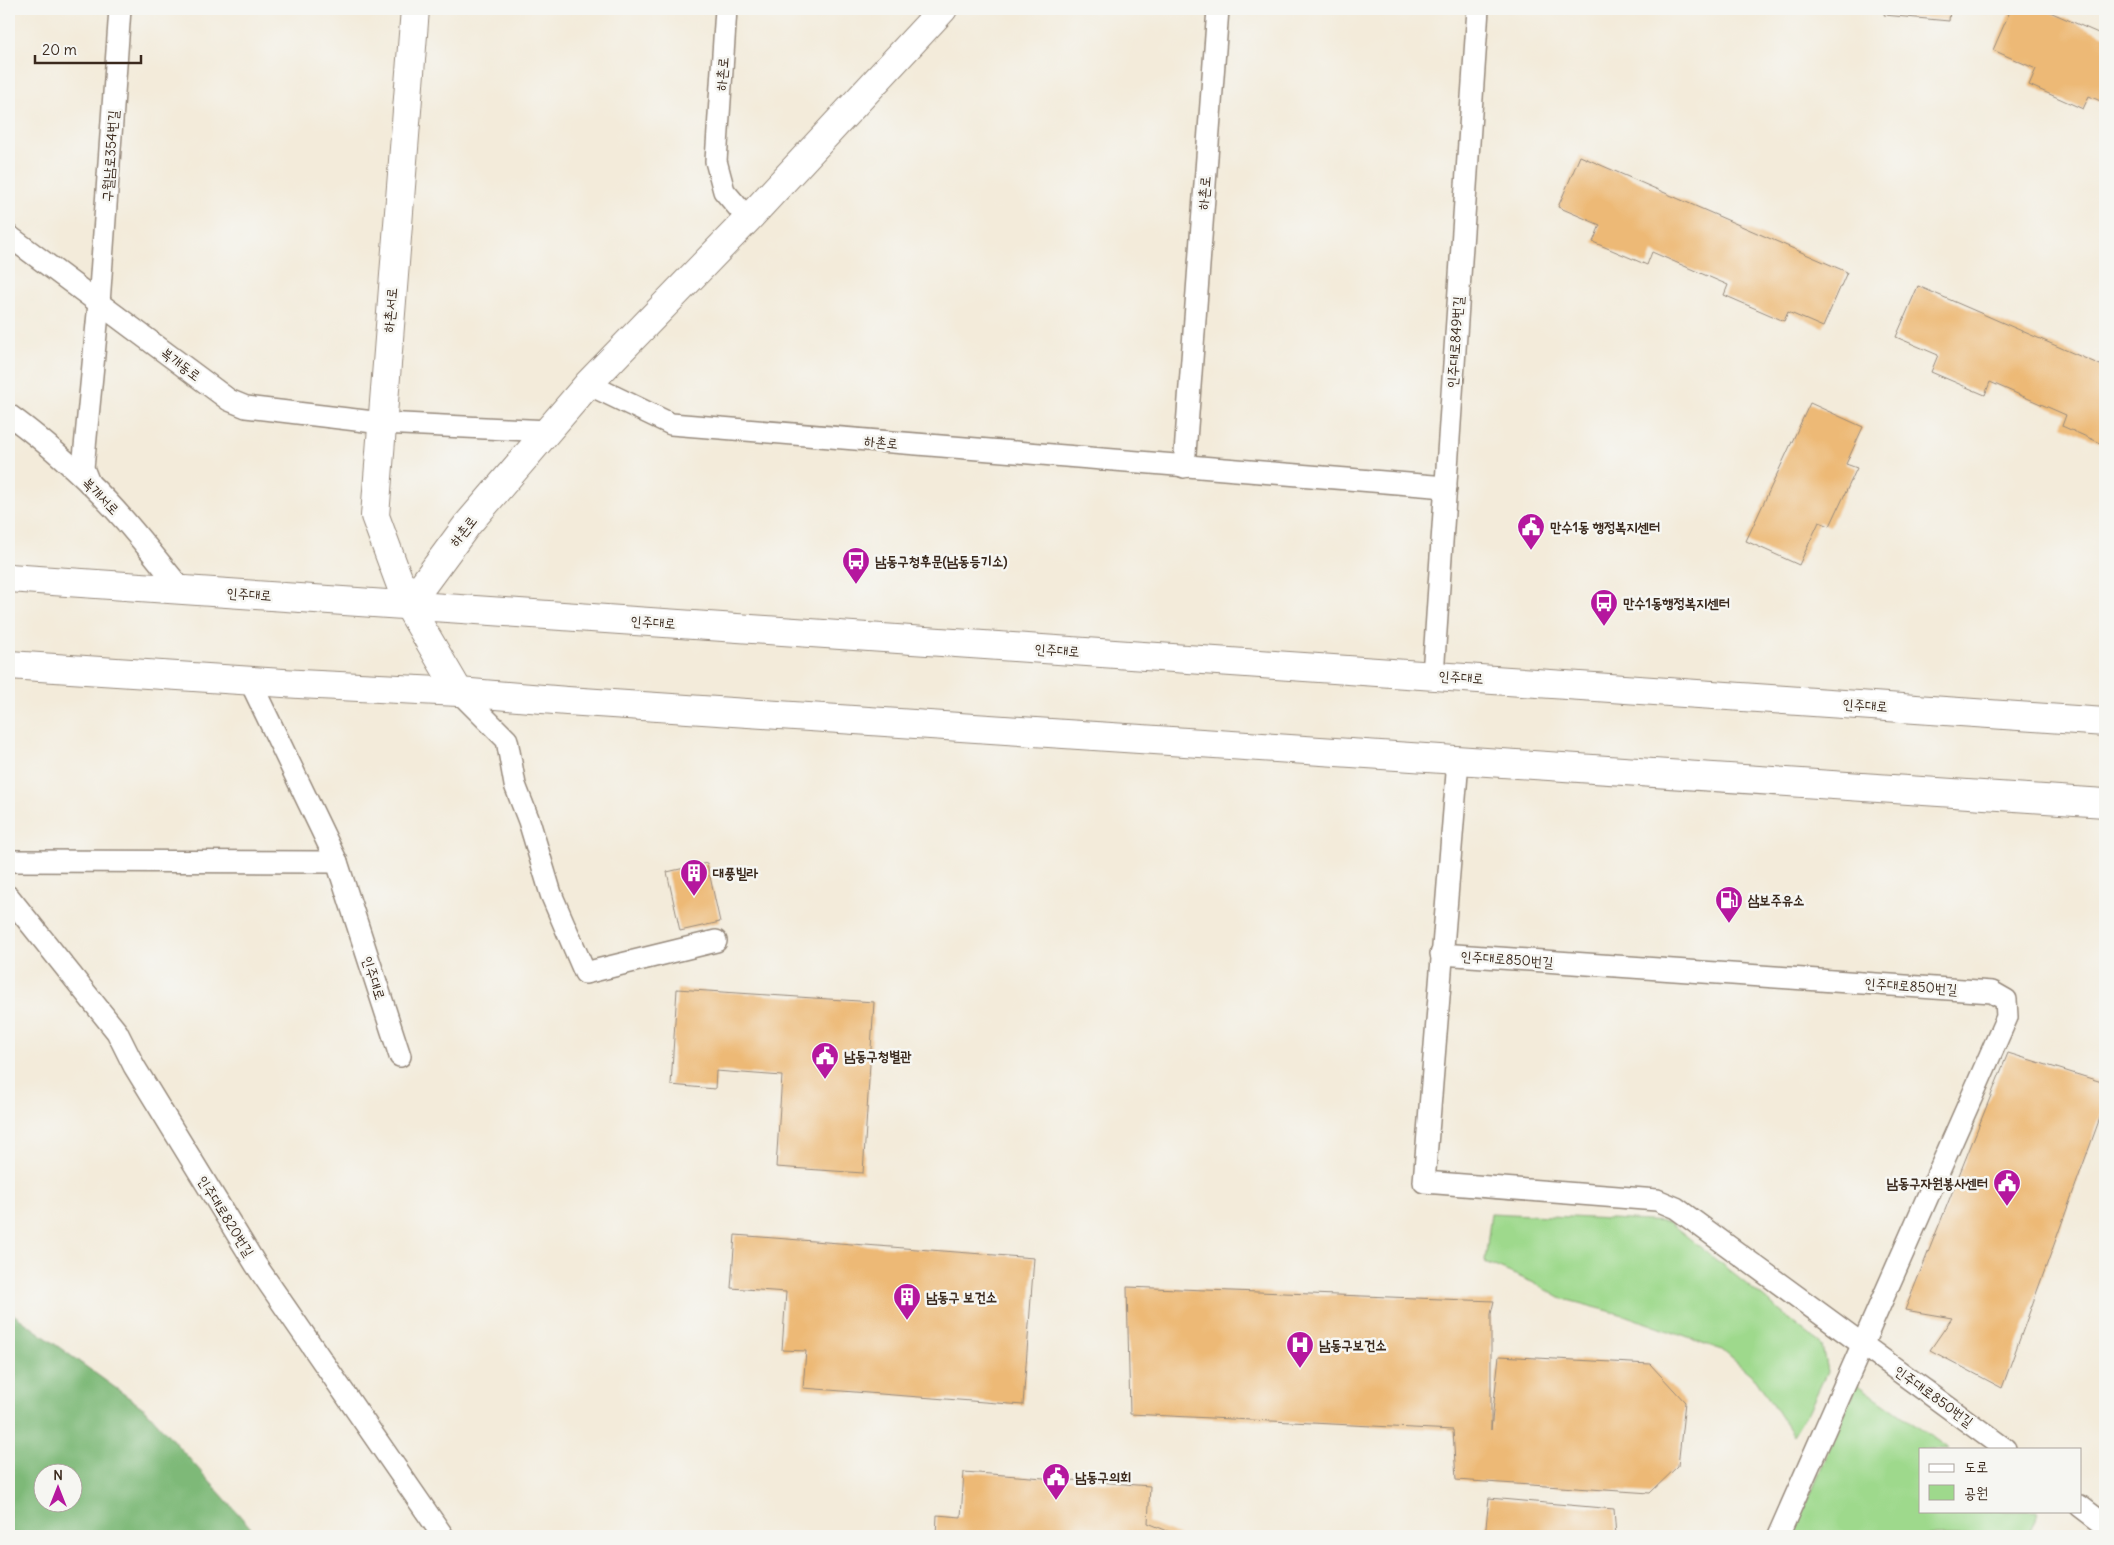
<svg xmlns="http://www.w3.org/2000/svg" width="2114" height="1545" viewBox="0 0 2114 1545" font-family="Delius,'Poor Story',sans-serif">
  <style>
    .green { fill: #9ed98c; stroke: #6c8255 }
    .forest { fill: #7eb978; stroke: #5c724b; fill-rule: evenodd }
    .building { fill: #edb976 }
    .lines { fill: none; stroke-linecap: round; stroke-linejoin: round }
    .lane-casing { stroke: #978a7c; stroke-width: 24 }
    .secondary-casing { stroke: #978a7c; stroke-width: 30 }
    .lane { stroke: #fff; stroke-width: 21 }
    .secondary { stroke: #fff; stroke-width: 28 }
    .labels { text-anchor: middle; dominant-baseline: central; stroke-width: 5; stroke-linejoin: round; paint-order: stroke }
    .street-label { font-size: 14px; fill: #3b2a1e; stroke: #f6f6f2 }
    .poi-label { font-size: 14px; font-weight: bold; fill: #3b2a1e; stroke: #f6f6f2; text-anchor: start }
  </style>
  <rect width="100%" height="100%" fill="#f6f6f2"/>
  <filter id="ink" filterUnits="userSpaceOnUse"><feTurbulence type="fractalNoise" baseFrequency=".02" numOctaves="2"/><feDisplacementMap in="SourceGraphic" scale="10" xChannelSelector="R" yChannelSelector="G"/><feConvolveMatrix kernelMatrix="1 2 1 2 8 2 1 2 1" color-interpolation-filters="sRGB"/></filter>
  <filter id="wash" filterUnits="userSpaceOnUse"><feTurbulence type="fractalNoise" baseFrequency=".0096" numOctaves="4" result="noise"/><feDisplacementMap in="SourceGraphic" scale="20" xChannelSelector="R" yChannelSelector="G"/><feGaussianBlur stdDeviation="1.12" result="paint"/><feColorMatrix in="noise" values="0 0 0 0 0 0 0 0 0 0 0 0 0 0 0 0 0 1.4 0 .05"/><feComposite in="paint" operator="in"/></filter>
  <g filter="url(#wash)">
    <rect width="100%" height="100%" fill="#f3ebda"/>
    <g class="green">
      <path d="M1491,1213l178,9 153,123 5,27 -19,40 -15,24 -37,-57 -34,-29 -98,-35 -64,-17 -26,-15 -49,-21z"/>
      <path d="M1857,1384l92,65h-29v62h119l-11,25h-235z"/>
    </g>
    <path class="forest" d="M9,1311l137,99 112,126h-249zM42,1472h30v30h-30z"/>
    <g id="blocks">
      <g class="building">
        <path d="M1885,9h65l-1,12 -65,-6z"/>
        <path d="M1951,9h39l-1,5z"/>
        <path d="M2011,9h32l62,27v67l-16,-7 -6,13 -54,-24 7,-16 -43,-19z"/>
        <path d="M1580,156l267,116 -24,55 -35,-15 -4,9 -60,-26 4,-10 -76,-33 -5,13 -54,-23 7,-17 -42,-18z"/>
        <path d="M1918,286l187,81v78l-43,-19 4,-11 -76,-33 -5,13 -54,-23 7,-17 -42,-18z"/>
        <path d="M1810,403l53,24 -17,37 11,4 -27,58 -11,-4 -20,43 -53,-24z"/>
        <path d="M707,863l13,59 -40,9 -13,-59z"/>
        <path d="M677,989l197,13 -11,171 -87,-6 6,-91 -66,-5 -1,18 -44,-4z"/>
        <path d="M2008,1053l97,30v21l-103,284 -72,-38 22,-32 -47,-8z"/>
        <path d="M735,1235l299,23 -11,147 -220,-17 3,-37 -24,-1 4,-58 -55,-4z"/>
        <path d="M1127,1287l367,14 -3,13v116l8,-74 151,8 35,38 -7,64 -28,27 -194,-13 -3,-50 -323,-16z"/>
        <path d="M964,1472l186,14 -2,37 32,13h-244l1,-21 24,2z"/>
        <path d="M1489,1498l125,11 2,27h-131z"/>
      </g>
    </g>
  </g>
  <g filter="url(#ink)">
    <use href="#blocks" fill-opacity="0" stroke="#978a7c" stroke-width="1"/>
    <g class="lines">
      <defs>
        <g id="lane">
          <path d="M726,9l-10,152 8,30 24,28"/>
          <path d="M9,236l220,164 17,7 136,16 167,8"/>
          <path d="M588,384l83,40 775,63"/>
          <path d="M9,415c28,20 54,43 79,67 35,33 64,72 94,108"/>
          <path d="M1184,467l34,-458"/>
          <path d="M89,483l-6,-15 16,-165 21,-294"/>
          <path d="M1433,675l45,-666"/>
          <path d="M250,681l87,181 63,194"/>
          <path d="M459,692l48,48 8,45 14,36 22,73 34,79 131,-32"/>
          <path d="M1458,761l-34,421 233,18 19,8 329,241"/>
          <path d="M9,861l328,1"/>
          <path d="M9,897l108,135 17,34 122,199 187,271"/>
          <path d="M1441,954l551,38 14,8 1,17 -229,519"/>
          <path d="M2080,1506l25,19"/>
        </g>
        <g id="secondary">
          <path d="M9,578l2096,144"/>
          <path d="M408,605l-33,-89 40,-507"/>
          <path d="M9,665l290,19 160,8 108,9 1538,102"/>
          <path d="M459,692l-51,-87 59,-80 121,-141 160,-165 195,-210"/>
        </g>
      </defs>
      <use href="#lane" class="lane-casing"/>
      <use href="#secondary" class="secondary-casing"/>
      <use href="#lane" class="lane"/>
      <use href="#secondary" class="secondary"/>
    </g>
  </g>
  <defs>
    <symbol id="civic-pin" viewBox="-11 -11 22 30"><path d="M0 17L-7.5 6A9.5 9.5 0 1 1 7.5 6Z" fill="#b5179e" stroke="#f6f6f2"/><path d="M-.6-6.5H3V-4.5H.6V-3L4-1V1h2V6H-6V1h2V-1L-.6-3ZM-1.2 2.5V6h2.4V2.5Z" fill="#fff"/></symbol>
    <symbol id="bus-pin" viewBox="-11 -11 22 30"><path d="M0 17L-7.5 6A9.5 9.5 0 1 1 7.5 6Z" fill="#b5179e" stroke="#f6f6f2"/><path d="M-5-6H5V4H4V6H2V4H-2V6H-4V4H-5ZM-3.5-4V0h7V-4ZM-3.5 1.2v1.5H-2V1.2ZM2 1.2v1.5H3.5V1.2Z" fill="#fff"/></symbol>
    <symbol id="building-pin" viewBox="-11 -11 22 30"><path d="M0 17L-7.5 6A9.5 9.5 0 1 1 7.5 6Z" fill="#b5179e" stroke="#f6f6f2"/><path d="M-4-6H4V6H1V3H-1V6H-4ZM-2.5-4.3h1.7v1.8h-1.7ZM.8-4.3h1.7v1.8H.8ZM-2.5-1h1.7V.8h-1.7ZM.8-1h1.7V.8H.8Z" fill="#fff"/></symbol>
    <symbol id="fuel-pin" viewBox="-11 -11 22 30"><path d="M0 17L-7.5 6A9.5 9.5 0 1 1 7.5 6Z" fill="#b5179e" stroke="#f6f6f2"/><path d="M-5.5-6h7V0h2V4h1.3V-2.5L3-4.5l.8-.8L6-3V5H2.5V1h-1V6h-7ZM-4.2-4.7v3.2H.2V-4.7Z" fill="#fff"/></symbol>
    <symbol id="hospital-pin" viewBox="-11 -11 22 30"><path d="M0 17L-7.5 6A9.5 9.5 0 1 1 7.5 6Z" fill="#b5179e" stroke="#f6f6f2"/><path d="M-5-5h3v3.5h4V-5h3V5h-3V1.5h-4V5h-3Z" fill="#fff"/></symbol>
  </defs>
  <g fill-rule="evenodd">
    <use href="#civic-pin" x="1515" y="511" width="32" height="43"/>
    <use href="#bus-pin" x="840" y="545" width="32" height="43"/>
    <use href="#bus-pin" x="1588" y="587" width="32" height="43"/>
    <use href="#building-pin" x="678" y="857" width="32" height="43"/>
    <use href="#fuel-pin" x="1713" y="884" width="32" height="43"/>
    <use href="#civic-pin" x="809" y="1040" width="32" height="43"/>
    <use href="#civic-pin" x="1991" y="1167" width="32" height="43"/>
    <use href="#building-pin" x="891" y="1281" width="32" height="43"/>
    <use href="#hospital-pin" x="1284" y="1329" width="32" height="43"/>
    <use href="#civic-pin" x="1040" y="1461" width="32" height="43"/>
  </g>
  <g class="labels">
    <g class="street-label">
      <text transform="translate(722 74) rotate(-86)">하촌로</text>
      <text transform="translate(110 156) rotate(-86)">구월남로354번길</text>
      <text transform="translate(1204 193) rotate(-86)">하촌로</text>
      <text transform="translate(390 310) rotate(-85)">하촌서로</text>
      <text transform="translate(1455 342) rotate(-86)">인주대로849번길</text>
      <text transform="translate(181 364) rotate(37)">복개동로</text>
      <text transform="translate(881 442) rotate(5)">하촌로</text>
      <text transform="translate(101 496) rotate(46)">복개서로</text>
      <text transform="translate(463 531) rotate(-52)">하촌로</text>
      <text transform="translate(249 594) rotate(4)">인주대로</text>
      <text transform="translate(653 622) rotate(4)">인주대로</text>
      <text transform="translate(1057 650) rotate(4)">인주대로</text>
      <text transform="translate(1461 677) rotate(4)">인주대로</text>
      <text transform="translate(1865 705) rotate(4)">인주대로</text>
      <text transform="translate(1507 959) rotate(4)">인주대로850번길</text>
      <text transform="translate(374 978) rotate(72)">인주대로</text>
      <text transform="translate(1911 986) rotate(4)">인주대로850번길</text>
      <text transform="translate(226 1216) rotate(58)">인주대로820번길</text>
      <text transform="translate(1934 1396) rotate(36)">인주대로850번길</text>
    </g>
    <g class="poi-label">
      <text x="1550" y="527">만수1동 행정복지센터</text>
      <text x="875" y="561">남동구청후문(남동등기소)</text>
      <text x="1623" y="603">만수1동행정복지센터</text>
      <text x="713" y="873">대풍빌라</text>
      <text x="1748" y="900">삼보주유소</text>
      <text x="844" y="1056">남동구청별관</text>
      <text x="1988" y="1183" text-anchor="end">남동구자원봉사센터</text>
      <text x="926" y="1297">남동구 보건소</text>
      <text x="1319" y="1345">남동구보건소</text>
      <text x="1075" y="1477">남동구의회</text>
    </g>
  </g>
  <rect width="2114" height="1545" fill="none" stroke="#f6f6f2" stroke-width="30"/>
  <rect x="1919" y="1448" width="162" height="65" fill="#f6f6f2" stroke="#aba49d"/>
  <rect x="1929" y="1464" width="25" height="8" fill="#ffffff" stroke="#aba49d"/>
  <text x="1964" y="1472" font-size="15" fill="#3b2a1e">도로</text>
  <rect x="1929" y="1485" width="25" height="15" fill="#9ed98c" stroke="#aba49d"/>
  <text x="1964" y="1498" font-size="15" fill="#3b2a1e">공원</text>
  <g transform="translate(58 1488)"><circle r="24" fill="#f6f6f2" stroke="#aba49d"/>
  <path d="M0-4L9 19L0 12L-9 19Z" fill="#b5179e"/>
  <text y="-8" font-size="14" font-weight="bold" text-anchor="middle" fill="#3b2a1e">N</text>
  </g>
  <path d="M35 55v8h106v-8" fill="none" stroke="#3b2a1e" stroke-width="2.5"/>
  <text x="42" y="55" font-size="15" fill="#3b2a1e" stroke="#f6f6f2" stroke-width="4" paint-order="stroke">20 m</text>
</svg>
